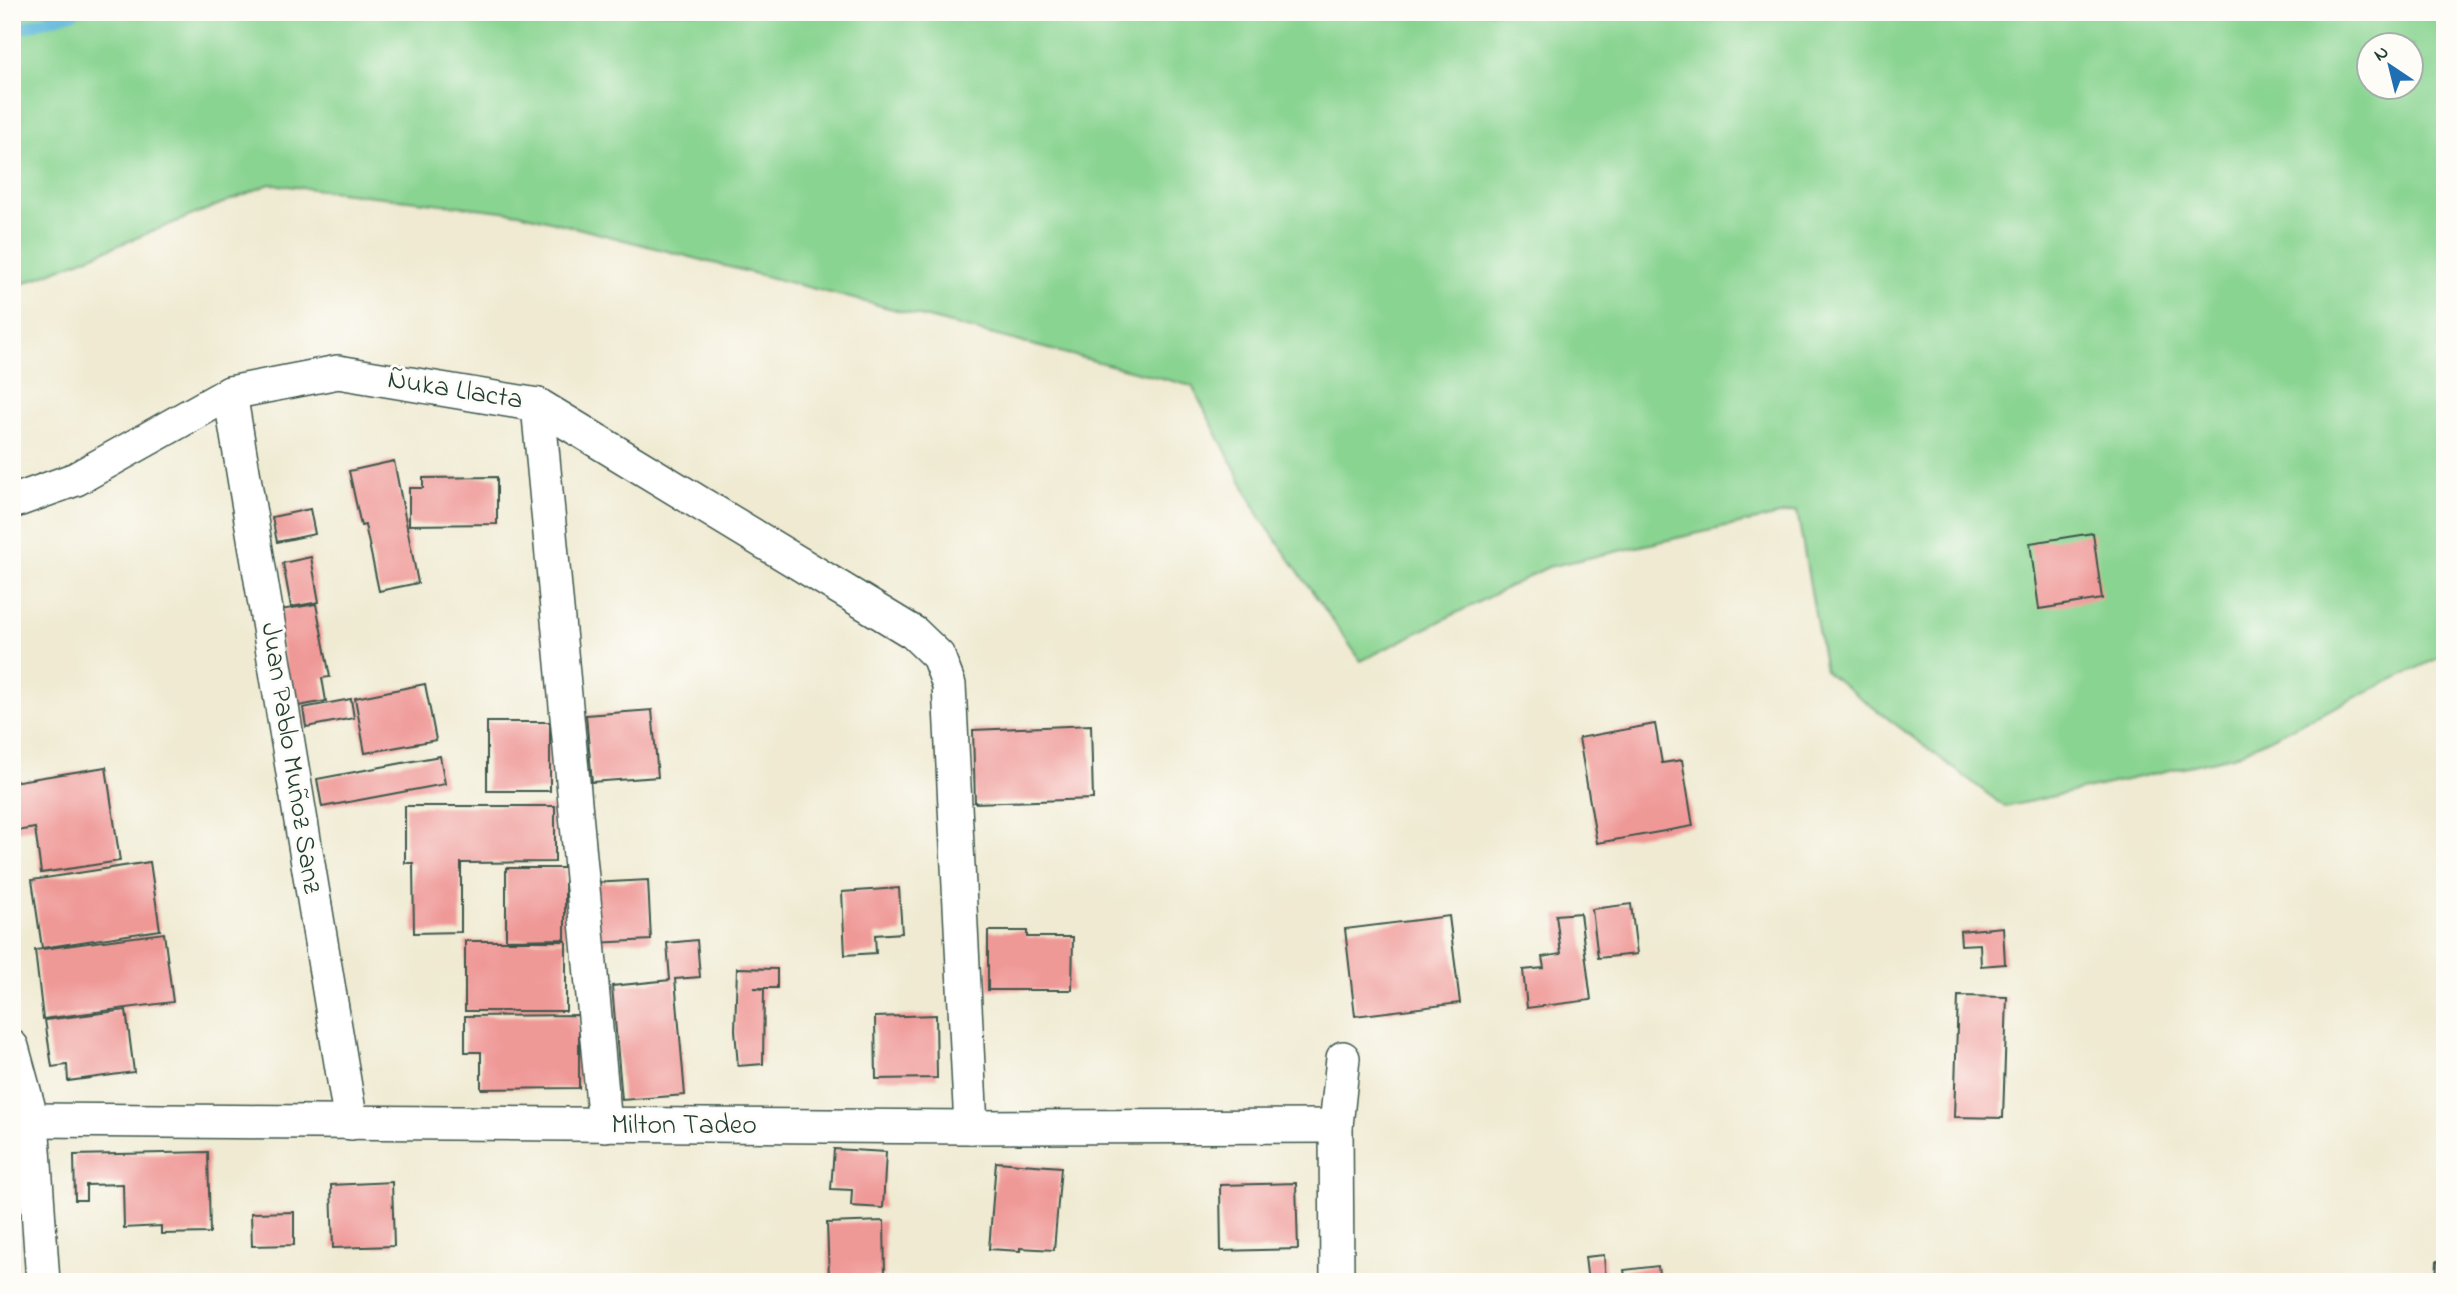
<svg xmlns="http://www.w3.org/2000/svg" width="2457" height="1294" viewBox="0 0 2457 1294" font-family="'Indie Flower',sans-serif">
  <style>
    .green { fill: #89d491; stroke: #548862; stroke-width: 2; fill-rule: evenodd }
    .lines { fill: none; stroke-linecap: round; stroke-linejoin: round }
    .stream { stroke: #5db7da; stroke-width: 12 }
    .building { fill: #ef9997 }
    .minor-casing { stroke: #3e574c; stroke-width: 36 }
    .minor { stroke: #fff; stroke-width: 33 }
    .labels { text-anchor: middle; dominant-baseline: central; stroke-width: 6; stroke-linejoin: round; paint-order: stroke }
    .street-label { font-size: 28px; fill: #1f3d34; stroke: #fdfcf7 }
  </style>
  <rect width="100%" height="100%" fill="#fdfcf7"/>
  <filter id="ink" filterUnits="userSpaceOnUse"><feTurbulence type="fractalNoise" baseFrequency=".0143" numOctaves="2"/><feDisplacementMap in="SourceGraphic" scale="14" xChannelSelector="R" yChannelSelector="G"/><feConvolveMatrix kernelMatrix="1 2 1 2 8 2 1 2 1" color-interpolation-filters="sRGB"/></filter>
  <filter id="wash" filterUnits="userSpaceOnUse"><feTurbulence type="fractalNoise" baseFrequency=".00686" numOctaves="4" result="noise"/><feDisplacementMap in="SourceGraphic" scale="28" xChannelSelector="R" yChannelSelector="G"/><feGaussianBlur stdDeviation="1.57" result="paint"/><feColorMatrix in="noise" values="0 0 0 0 0 0 0 0 0 0 0 0 0 0 0 0 0 1.4 0 .05"/><feComposite in="paint" operator="in"/></filter>
  <g filter="url(#wash)">
    <rect width="100%" height="100%" fill="#efead1"/>
    <path class="green" d="M12,12h2433v590l-5,55 -207,99 -228,51 -180,-136 -28,-160 -249,56 -187,94 -101,-144 -68,-131 -673,-173 -249,-29 -258,104zM2370,46h42v42h-42z"/>
    <g class="lines">
      <path class="stream" d="M12,31l63,-19"/>
    </g>
    <g id="blocks">
      <g class="building">
        <path d="M394,461l24,122 -39,8 -14,-66 -4,1 -12,-55z"/>
        <path d="M497,477v47l-88,1v-37h14v-10z"/>
        <path d="M310,509l5,25 -38,8 -5,-25z"/>
        <path d="M2093,533l9,66 -63,10 -9,-66z"/>
        <path d="M311,557l8,45 -28,5 -8,-44z"/>
        <path d="M316,604l14,73 -8,1 4,23 -33,6 -18,-96z"/>
        <path d="M425,684l11,56 -71,13 -10,-55z"/>
        <path d="M351,699l3,19 -48,9 -3,-19z"/>
        <path d="M652,710l6,67 -66,5 -6,-67z"/>
        <rect x="487" y="722" width="63" height="69"/>
        <path d="M1655,724l7,39 20,-3 11,66 -96,17 -18,-105z"/>
        <path d="M1091,725l2,74 -118,4 -2,-73z"/>
        <path d="M440,756l5,28 -123,23 -5,-28z"/>
        <path d="M106,767l14,94 -79,12 -6,-45 -19,3 -4,-21v-28z"/>
        <path d="M405,806h150v56l-94,1v69l-47,1 -1,-70h-8z"/>
        <path d="M150,862l10,68 -118,18 -10,-68z"/>
        <path d="M506,868h59v71l-59,1z"/>
        <path d="M648,880l3,60 -56,3 -3,-60z"/>
        <path d="M899,888l3,45 -27,2 1,18 -31,2 -3,-63z"/>
        <path d="M1631,904l6,50 -39,4 -6,-49z"/>
        <path d="M1580,913l11,87 -64,8 -4,-38 21,-2 -2,-11 19,-3 -5,-39z"/>
        <path d="M1449,916l11,87 -105,13 -10,-87z"/>
        <path d="M2003,927l2,37 -24,2 -1,-22 -19,1 -1,-14z"/>
        <path d="M988,931h39v6h46l-1,53h-84z"/>
        <path d="M164,933l9,69 -130,17 -8,-69z"/>
        <path d="M697,940l3,37 -25,2 10,116 -63,5 -10,-114 58,-6 -3,-37z"/>
        <rect x="465" y="941" width="101" height="70"/>
        <path d="M737,968l40,1v19h-23l10,1 -1,75 -25,2 -3,-36z"/>
        <path d="M1958,996l49,1 -4,121 -49,-1z"/>
        <path d="M126,1010l8,62 -66,9 -1,-16 -15,2 -7,-47z"/>
        <path d="M579,1015v73l-98,1v-37h-16v-36z"/>
        <path d="M936,1015l1,63 -61,1 -1,-62z"/>
        <path d="M834,1149l52,3 -3,56 -32,-2 1,-16 -21,-1z"/>
        <path d="M208,1152l2,81 -49,1v-8l-37,2 -1,-44 -37,1v15h-11l-1,-45z"/>
        <path d="M996,1162l65,5 -7,83 -34,-2v3l-31,-2z"/>
        <path d="M392,1182l2,64 -61,2 -2,-63z"/>
        <path d="M1296,1183l2,66 -77,2 -1,-66z"/>
        <path d="M294,1212v33l-42,1 -1,-33z"/>
        <path d="M884,1221l1,56 -56,1 -2,-55z"/>
        <path d="M1604,1255l2,27h-18l-3,-25z"/>
        <path d="M2437,1261h8v21h-9z"/>
        <path d="M1658,1266l2,16h-34l-2,-12z"/>
        <path d="M975,1278l45,1v3h-45z"/>
      </g>
    </g>
  </g>
  <g filter="url(#ink)">
    <use href="#blocks" fill-opacity="0" stroke="#3e574c" stroke-width="2"/>
    <g class="lines">
      <defs>
        <g id="minor">
          <path d="M230,393l121,730"/>
          <path d="M538,405l67,720"/>
          <path d="M12,502l64,-23 154,-86 108,-21 200,33 376,228 24,23 11,29 22,442"/>
          <path d="M12,1047l20,73 11,162"/>
          <path d="M32,1120l939,7 365,-1"/>
          <path d="M1337,1282l-1,-156 7,-68"/>
        </g>
      </defs>
      <use href="#minor" class="minor-casing"/>
      <use href="#minor" class="minor"/>
    </g>
  </g>
  <g class="labels">
    <g class="street-label">
      <text transform="translate(455 391) rotate(9)">Ñuka Llacta</text>
      <text transform="translate(290 758) rotate(81)">Juan Pablo Muñoz Sanz</text>
      <text x="684" y="1126">Milton Tadeo</text>
    </g>
  </g>
  <rect width="2457" height="1294" fill="none" stroke="#fdfcf7" stroke-width="42"/>
  <g transform="translate(2390 66) rotate(325)"><circle r="33" fill="#fdfcf7" stroke="#a4b0a9" stroke-width="2"/>
  <path d="M0-5L12 26L0 18L-12 26Z" fill="#1f6fb2"/>
  <text y="-10" font-size="19" font-weight="bold" text-anchor="middle" fill="#1f3d34">N</text>
  </g>
</svg>
